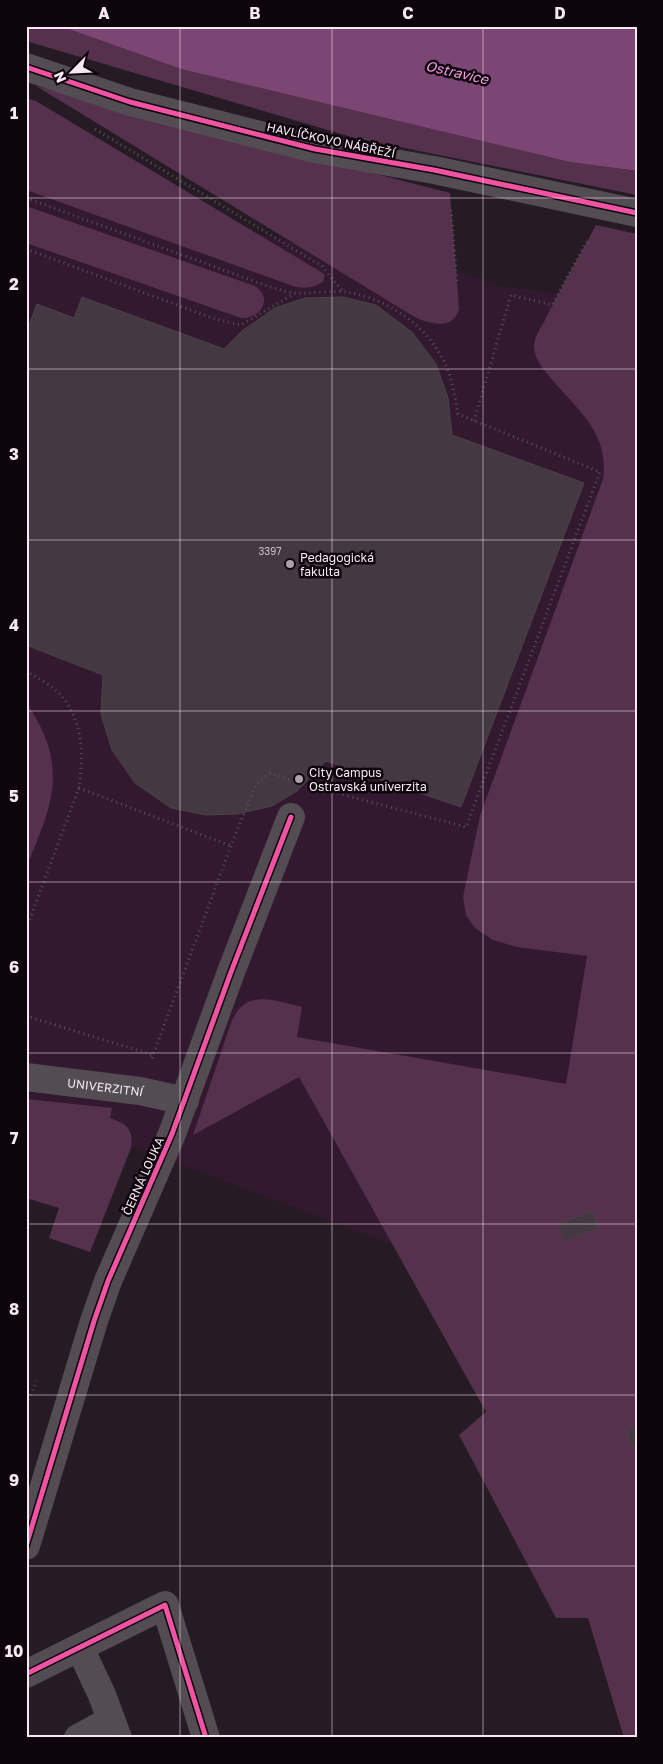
<svg xmlns="http://www.w3.org/2000/svg" width="663" height="1764" viewBox="0 0 663 1764" font-family="'Golos Text',sans-serif">
  <style>
    .built { fill: #33192f }
    .green { fill: #55314e }
    .water { fill: #7c4674 }
    .building { fill: #443942; stroke: #4b4149 }
    .lines { fill: none; stroke-linecap: round; stroke-linejoin: round }
    .path { stroke: #575156; stroke-width: 3; stroke-dasharray: 1 4; stroke-linecap: butt }
    .minor { stroke: #534c52; stroke-width: 28 }
    .cycleway-casing { stroke: #0e050c; stroke-width: 8 }
    .cycleway { stroke: #f153a3; stroke-width: 5 }
    .grid { fill: none; stroke: #f8e8f4; stroke-width: 1; stroke-opacity: 0.55 }
    .poi-dot { fill: #aea0ab; stroke: #0e050c; stroke-width: 2 }
    .labels { text-anchor: middle; dominant-baseline: central; stroke-width: 5; stroke-linejoin: round; paint-order: stroke }
    .number-label { font-size: 10px; fill: #cbbcc8 }
    .street-label { font-size: 12px; fill: #f8e8f4; stroke: #0e050c }
    .poi-label { font-size: 12px; fill: #f8e8f4; stroke: #0e050c; text-anchor: start }
    .water-label { font-size: 14px; font-style: italic; fill: #f39de4; stroke: #0e050c }
    .neatline { fill: none; stroke: #f8e8f4; stroke-width: 2 }
    .grid-label { font-size: 16px; text-anchor: middle; font-weight: bold; fill: #f8e8f4 }
  </style>
  <rect width="100%" height="100%" fill="#261a24"/>
  <path class="built" d="M26,164l141,47 181,45 89,9 68,22 125,16 -1,586 -74,232 -81,154 -382,-144 -66,51z"/>
  <g class="green">
    <path d="M26,26h34l121,43 389,93 67,9v24l-282,-57 -329,-97z"/>
    <path d="M36,86l414,107 9,116c-6,22 -30,15 -46,7z"/>
    <path d="M26,98l10,3 285,171 4,3 -2,7c-10,6 -18,7 -30,4l-267,-96z"/>
    <path d="M26,206l229,80c19,13 5,33 -14,32l-215,-75z"/>
    <path d="M596,225l41,9v1504h-13l-36,-120h-32l-97,-183 27,-23 -187,-335 -106,58 39,-115c3,-4 5,-10 9,-13 15,-15 43,-4 61,0l-5,30 269,47 21,-128 -70,-9 -24,-7 -18,-12 -9,-13 -3,-18 17,-81 123,-337c7,-47 -27,-70 -54,-103 -7,-8 -15,-19 -15,-30 0,-8 6,-17 10,-24 16,-33 35,-65 52,-97z"/>
    <path d="M26,704c9,10 14,21 19,33 20,50 -2,86 -19,132z"/>
    <path d="M26,1099l86,9 -2,10c16,6 24,10 21,30l-41,104 -41,-14 10,-30 -33,-10z"/>
  </g>
  <path class="water" d="M60,26h577v145l-67,-9 -389,-93z"/>
  <g class="building">
    <path d="M82,297l142,52 18,-18 33,-23 30,-10 38,-1 33,8 36,27 24,32 12,34 4,37 132,48 -123,324 -135,-46 -29,30 -25,15 -35,8 -31,1 -35,-7 -36,-25 -23,-33 -11,-36 2,-39 -77,-30v-312l11,-29 37,14z"/>
    <path d="M592,1211l7,17 -34,13 -7,-17z"/>
    <path d="M637,1426v19l-6,2 -5,-18z"/>
  </g>
  <g class="lines">
    <g class="path">
      <path d="M95,129l227,137 10,13 11,12"/>
      <path d="M26,198l244,89c8,2 17,6 26,6 16,1 34,-3 50,-1 41,6 84,35 100,74 7,15 9,32 12,48l142,58 -134,355 -156,-41"/>
      <path d="M451,210l6,72"/>
      <path d="M26,249l186,69 29,7 53,-31"/>
      <path d="M474,421l37,-126 41,10 36,-66"/>
      <path d="M26,671c13,8 29,16 38,28 20,27 19,57 15,89l152,58"/>
      <path d="M26,929l53,-141"/>
      <path d="M26,1016l127,39"/>
      <path d="M152,1058l79,-212 25,-62 14,-11 22,8"/>
      <path d="M26,1404l11,-23"/>
    </g>
    <g class="minor">
      <path d="M26,67l104,35 185,47 119,21 203,43"/>
      <path id="s1" d="M26,1077l114,14 45,10"/>
      <path d="M26,1546l68,-225 14,-40 64,-147 59,-162 60,-155"/>
      <path d="M80,1648l22,47 16,43"/>
      <path d="M26,1674l139,-69 41,133"/>
      <path d="M78,1738l33,-18"/>
    </g>
    <defs>
      <g id="cycleway">
        <path d="M26,67l104,35 185,47 119,21 203,43"/>
        <path d="M26,1546l68,-225 14,-40 64,-147 59,-162 60,-155"/>
        <path d="M26,1674l139,-69 41,133"/>
      </g>
    </defs>
    <use href="#cycleway" class="cycleway-casing"/>
    <use href="#cycleway" class="cycleway"/>
  </g>
  <path class="grid" d="M180,26v1712M332,26v1712M483,26v1712M26,198h611M26,369h611M26,540h611M26,711h611M26,882h611M26,1053h611M26,1224h611M26,1395h611M26,1566h611"/>
  <g class="poi-dot">
    <circle cx="290" cy="564" r="5"/>
    <circle cx="299" cy="779" r="5"/>
  </g>
  <g class="labels">
    <g class="number-label">
      <text x="270" y="551">3397</text>
    </g>
    <g class="street-label">
      <text transform="translate(331 140) rotate(12)">HAVLÍČKOVO NÁBŘEŽÍ</text>
      <text stroke="none"><textPath href="#s1" startOffset="80">UNIVERZITNÍ</textPath></text>
      <text transform="translate(143 1176) rotate(-66)">ČERNÁ LOUKA</text>
    </g>
    <g class="poi-label">
      <text x="300" y="557">Pedagogická<tspan x="300" dy="14">fakulta</tspan></text>
      <text x="309" y="772">City Campus<tspan x="309" dy="14">Ostravská univerzita</tspan></text>
    </g>
    <g class="water-label">
      <text transform="translate(457 72) rotate(13)">Ostravice</text>
    </g>
  </g>
  <rect width="663" height="1764" fill="none" stroke="#0e050c" stroke-width="55"/>
  <g transform="translate(72 72) rotate(246)" stroke="#0e050c" stroke-width="4" paint-order="stroke">
  <path d="M0-4L9 19L0 12L-9 19Z" fill="#f8e8f4"/>
  <text y="-8" font-size="14" font-weight="bold" text-anchor="middle" fill="#f8e8f4">N</text>
  </g>
  <rect x="28" y="28" width="608" height="1708" class="neatline"/>
  <g class="grid-label">
    <text x="104" y="19">A</text>
    <text x="255" y="19">B</text>
    <text x="408" y="19">C</text>
    <text x="560" y="19">D</text>
    <text x="14" y="119">1</text>
    <text x="14" y="290">2</text>
    <text x="14" y="460">3</text>
    <text x="14" y="631">4</text>
    <text x="14" y="802">5</text>
    <text x="14" y="973">6</text>
    <text x="14" y="1144">7</text>
    <text x="14" y="1315">8</text>
    <text x="14" y="1486">9</text>
    <text x="14" y="1657">10</text>
  </g>
</svg>
